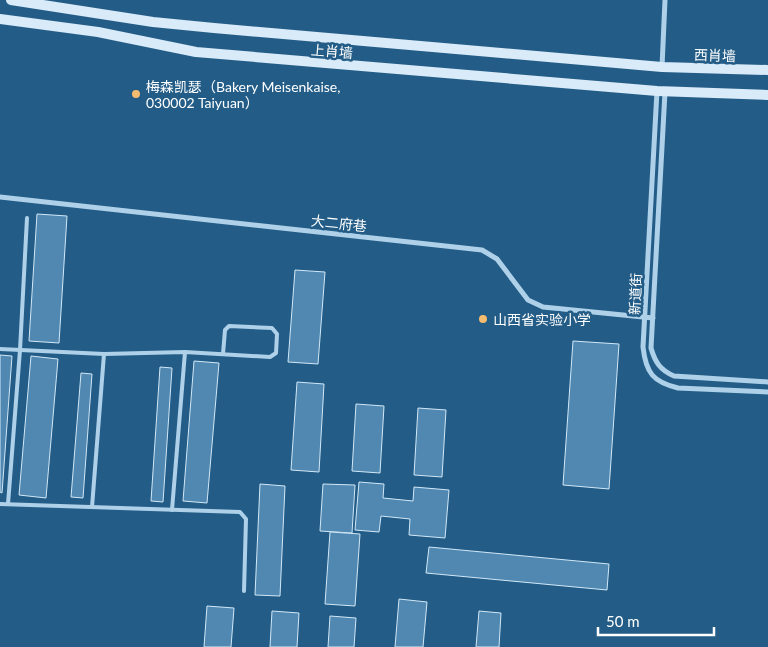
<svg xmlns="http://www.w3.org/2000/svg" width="768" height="647" viewBox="0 0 768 647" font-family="Lato,'Noto Sans SC',sans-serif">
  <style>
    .building { fill: #5088b1; stroke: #d2e8f7 }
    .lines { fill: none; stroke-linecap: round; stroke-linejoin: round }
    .lane { stroke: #aed1e9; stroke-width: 4 }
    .street { stroke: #aed1e9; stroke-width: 5 }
    .secondary { stroke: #d9eaf8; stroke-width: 10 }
    .poi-dot { fill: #f5bc70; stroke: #235d87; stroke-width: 2 }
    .labels { text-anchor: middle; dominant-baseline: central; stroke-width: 5; stroke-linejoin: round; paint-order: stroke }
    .street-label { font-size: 14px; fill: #fff; stroke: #235d87 }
    .poi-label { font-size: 14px; fill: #fff; stroke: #235d87; text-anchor: start }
  </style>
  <rect width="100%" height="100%" fill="#235d87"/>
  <g class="building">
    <path d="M37,214l30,2 -8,127 -30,-2z"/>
    <path d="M295,270l30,2 -7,92 -30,-2z"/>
    <path d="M573,341l46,3 -10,145 -46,-4z"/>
    <path d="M0,355l12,1 -10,137 -2,-1z"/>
    <path d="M31,356l27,3 -12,139 -27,-3z"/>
    <path d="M194,361l25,2 -12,140 -24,-2z"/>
    <path d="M160,367l12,1 -9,134 -12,-1z"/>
    <path d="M81,373l11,1 -9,124 -12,-1z"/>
    <path d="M297,382l27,2 -5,88 -28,-2z"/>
    <path d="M356,404l28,2 -4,67 -28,-2z"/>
    <path d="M418,408l28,2 -4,67 -28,-2z"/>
    <path d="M359,482l25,2 -1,14 30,3 1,-14 35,3 -4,48 -36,-3 1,-16 -29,-3 -2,16 -24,-2z"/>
    <path d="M260,484l25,2 -5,110 -25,-1z"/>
    <path d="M323,484l32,1 -3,48 -32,-2z"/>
    <path d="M330,532l30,2 -5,72 -30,-2z"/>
    <path d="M429,547l180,17 -2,26 -181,-17z"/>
    <path d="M399,599l28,3 -4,45h-28z"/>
    <path d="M207,606l27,2 -3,39h-27z"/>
    <path d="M272,611l27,2 -2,34h-27z"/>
    <path d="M479,611l22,2 -2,34h-23z"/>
    <path d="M330,616l26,2 -2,29h-26z"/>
  </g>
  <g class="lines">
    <g class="lane">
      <path d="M0,349l104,5 81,-2 85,5 6,-4 1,-19 -5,-6 -43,-2 -4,4 -2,24"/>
      <path d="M0,504l240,8 6,7 -2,72"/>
      <path d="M8,504l12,-154 7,-132"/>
      <path d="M92,507l12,-153"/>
      <path d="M172,510l13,-158"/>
    </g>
    <g class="street">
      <path d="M662,67l3,-67"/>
      <path d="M657,91l-14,256c3,26 10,35 35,41l90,4"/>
      <path d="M665,92l-14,256c4,14 9,22 23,28l94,6"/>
      <path d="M0,197l482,53 15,9 31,41 15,7 110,11"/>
    </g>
    <g class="secondary">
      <path d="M11,0l142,22 61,6 448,39 106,3"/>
      <path d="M0,19l98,13 98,20 461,39 111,4"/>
    </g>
  </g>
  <g class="poi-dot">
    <circle cx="136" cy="94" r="5"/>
    <circle cx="483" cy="319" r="5"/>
  </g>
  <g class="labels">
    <g class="street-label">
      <text transform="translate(332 51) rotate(5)">上肖墙</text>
      <text transform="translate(715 55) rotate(2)">西肖墙</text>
      <text transform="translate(339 223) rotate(6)">大二府巷</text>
      <text transform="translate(635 294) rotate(-87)">新道街</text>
    </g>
    <g class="poi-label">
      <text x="146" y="86">梅森凯瑟（Bakery Meisenkaise,<tspan x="146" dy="16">030002 Taiyuan）</tspan></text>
      <text x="493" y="319">山西省实验小学</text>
    </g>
  </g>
  <path d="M598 627v8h116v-8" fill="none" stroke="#ffffff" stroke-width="2.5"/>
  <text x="606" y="627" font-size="15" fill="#ffffff" stroke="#235d87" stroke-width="4" paint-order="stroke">50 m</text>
</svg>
